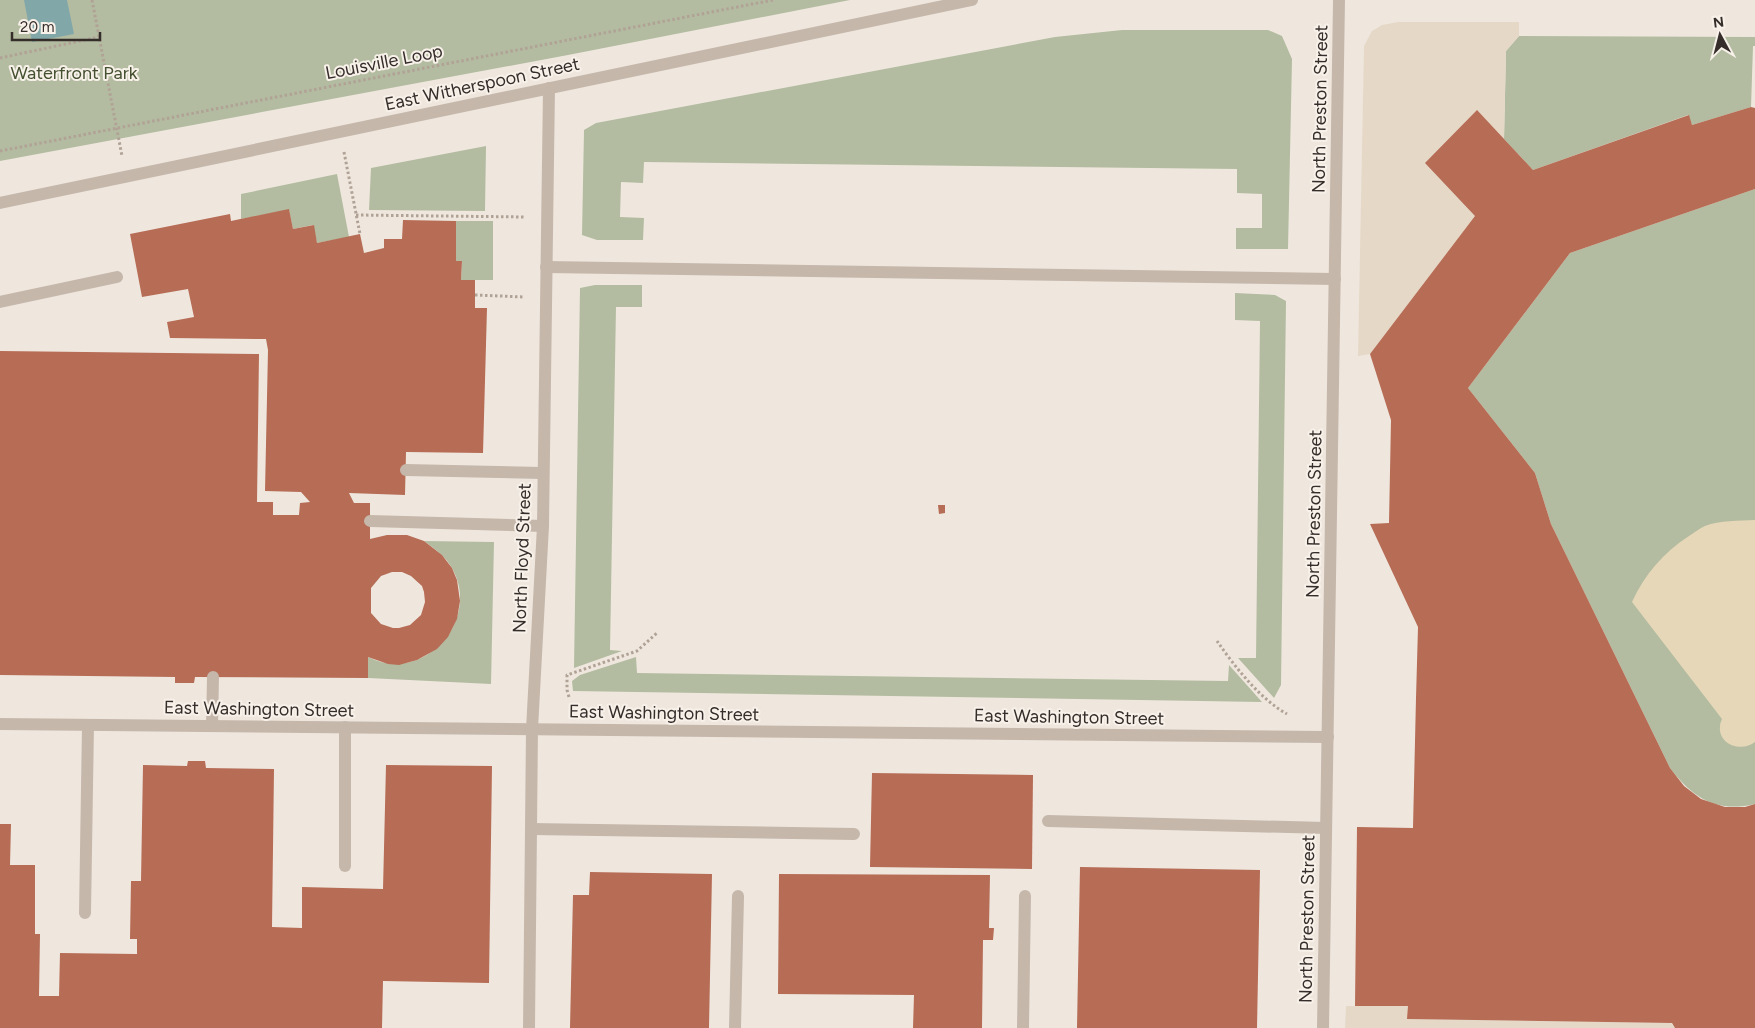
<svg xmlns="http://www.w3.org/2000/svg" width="1755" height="1028" viewBox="0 0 1755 1028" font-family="Figtree,sans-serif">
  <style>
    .green { fill: #b3bca0 }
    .sand { fill: #e6d7b9 }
    .plaza { fill: #e5d8c7 }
    .water { fill: #81a7a9 }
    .building { fill: #b66c55; fill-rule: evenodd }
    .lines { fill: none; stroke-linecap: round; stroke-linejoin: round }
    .path { stroke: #b1a296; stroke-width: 3; stroke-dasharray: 2.5 2.5; stroke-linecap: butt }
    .service { stroke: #c6b7ab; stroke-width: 12 }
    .minor { stroke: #c6b7ab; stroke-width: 12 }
    .tertiary { stroke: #c6b7ab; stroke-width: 12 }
    .labels { text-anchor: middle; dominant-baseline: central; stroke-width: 4; stroke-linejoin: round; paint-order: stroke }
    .street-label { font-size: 18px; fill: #352d2a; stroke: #f7f1ea }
    .park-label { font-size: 18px; fill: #445030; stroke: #f7f1ea }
  </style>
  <rect width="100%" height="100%" fill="#efe7de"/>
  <g class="green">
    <path d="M0,0h850l-282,55 -568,106z"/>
    <path d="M1122,30h146l14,6 10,23 -4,190h-52v-21h26v-34l-25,-1v-24l-593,-7 -1,21 -22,-1 -1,35 24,1 -1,22h-46l-15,-5 2,-105 12,-7 459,-86z"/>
    <path d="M1519,36l236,1v9h-2l-2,61 -59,18 -4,-10 -155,55 -29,-31 2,-88z"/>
    <path d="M486,146l-1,65 -116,-1 2,-42z"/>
    <path d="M337,174l12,63 -32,6 -4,-18 -20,4 -4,-19 -48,9v-25z"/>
    <path d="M1755,189v615c-39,9 -62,-6 -85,-36l-119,-244 -16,-51 -67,-85 102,-135z"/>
    <path d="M456,221h37v59h-32l1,-19h-6z"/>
    <path d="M595,285h47v22h-26l-6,343 12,1 -48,17 6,-380z"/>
    <path d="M1235,293l40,2 11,6 -5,384 -7,13 -36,-40h18l4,-337 -25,-1z"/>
    <path d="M424,541l70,1 -3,142 -123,-6v-21c55,28 114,-36 84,-89 -7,-12 -17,-19 -28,-27z"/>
    <path d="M636,657l1,16 591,8 1,-16 33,37 -689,-11 -1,-10 8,-6z"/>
  </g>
  <path class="sand" d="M1755,520v222c-12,10 -37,4 -35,-16 0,-2 1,-5 2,-7l-90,-117c13,-28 31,-49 57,-66 5,-3 11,-8 16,-10 15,-6 34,-5 50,-6z"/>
  <g class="plaza">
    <path d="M1398,22h121v14l-13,15 -2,88 -29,77 -105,138 -12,2 6,-310 8,-15 10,-6z"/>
    <path d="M1346,1006h62v13l263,4 4,5h-330z"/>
  </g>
  <path class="water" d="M24,0h43l7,34 -42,8z"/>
  <g class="building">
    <path d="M1751,107l4,1v81l-185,64 -102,135 67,85 16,51 119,244 14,18 17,13 24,8h20l10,-3v224h-80l-3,-5 -265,-4 1,-13h-53l2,-179 56,1 3,-130 2,-71 -48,-103 19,-1 2,-103 -21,-66 105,-138 -50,-53 52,-53 56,60 156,-55 3,10z"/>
    <path d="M289,209l4,20 21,-4 3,18 43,-9 4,19 20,-5v-9h18l1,-19 53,1v40h6l-1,19h14v28h12l-4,145 -77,-1 -1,43 -56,-2 5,10h16v36l17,-4h20l17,6 18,14 10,13 5,12 3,21 -3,18 -9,18 -11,12 -20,11 -18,5 -11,-1 -20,-7v21l-173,-1 -1,6h-19v-6l-175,-2v-324l259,3 -2,148h16v13h26l1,-12 10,-1 -9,-10 -36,-1 3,-141 -2,-11 -96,-1 -3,-16 27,-5 -6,-28 -46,8 -12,-63 100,-20 1,7zM392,572h10l9,4 11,10 2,6 1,10 -4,13 -11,10 -11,3h-6l-12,-4 -10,-11v-25l10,-12z"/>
    <path d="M938,505h7v8l-6,1z"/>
    <path d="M188,761h17l1,7 68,1 -2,158 30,1v-41l81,2 3,-124 106,1 -3,217 -106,-2 -1,47h-382v-204h11l-1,41h25v69h5l-1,62h20l1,-43 77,1v-15h-7l1,-58h10l2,-116 44,1z"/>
    <path d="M872,773l161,2 -1,94 -162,-2z"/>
    <path d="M1080,867l180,3 -3,158h-180z"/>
    <path d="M590,872l122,2 -3,154h-139l3,-133h16z"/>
    <path d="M779,874l211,1 -1,53h5l-1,12h-10l-1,88h-69l1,-33 -136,-1z"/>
  </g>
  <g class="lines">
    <g class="path">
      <path d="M92,0l30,156"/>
      <path d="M0,58l99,-21"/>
      <path d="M0,151l773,-151"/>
      <path d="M344,152l16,82"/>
      <path d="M356,215l170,2"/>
      <path d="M475,295l49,2"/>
      <path d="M1217,641c18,26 43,58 70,73"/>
      <path d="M569,697l-2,-7v-15l70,-24 21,-19"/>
    </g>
    <g class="service">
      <path d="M546,267l789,12"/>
      <path d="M0,302l117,-25"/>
      <path d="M406,470l137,3"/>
      <path d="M370,521l173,5"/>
      <path d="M212,726l1,-49"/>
      <path d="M1048,821l278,7"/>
      <path d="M531,829l323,5"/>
      <path d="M345,866v-139"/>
      <path d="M85,913l3,-188"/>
      <path d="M735,1028l3,-132"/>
      <path d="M1023,1028l2,-132"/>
    </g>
    <g class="minor">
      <path d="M0,724l1328,13"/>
      <path d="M529,1028l3,-299 11,-203 6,-438"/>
    </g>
    <g class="tertiary">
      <path d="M0,203l972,-203"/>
      <path d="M1323,1028l16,-1028"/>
    </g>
  </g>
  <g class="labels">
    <g class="street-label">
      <text transform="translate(384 62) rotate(-11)">Louisville Loop</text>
      <text transform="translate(482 84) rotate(-12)">East Witherspoon Street</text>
      <text transform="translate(1320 109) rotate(-89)">North Preston Street</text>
      <text transform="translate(1314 514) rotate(-89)">North Preston Street</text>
      <text transform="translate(522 558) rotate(-88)">North Floyd Street</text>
      <text transform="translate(259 709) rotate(1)">East Washington Street</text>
      <text transform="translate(664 713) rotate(1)">East Washington Street</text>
      <text transform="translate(1069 717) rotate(1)">East Washington Street</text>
      <text transform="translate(1307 919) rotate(-89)">North Preston Street</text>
    </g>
    <g class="park-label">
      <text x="74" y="73">Waterfront Park</text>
    </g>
  </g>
  <g transform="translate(1720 35) rotate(353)" stroke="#f7f1ea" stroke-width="4" paint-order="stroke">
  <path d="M0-4L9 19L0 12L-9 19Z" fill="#352d2a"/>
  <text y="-8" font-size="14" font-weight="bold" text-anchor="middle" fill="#352d2a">N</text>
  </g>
  <path d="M12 32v8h88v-8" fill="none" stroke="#352d2a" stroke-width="2.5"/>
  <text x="20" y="32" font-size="15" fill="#352d2a" stroke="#f7f1ea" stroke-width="4" paint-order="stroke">20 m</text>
</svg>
